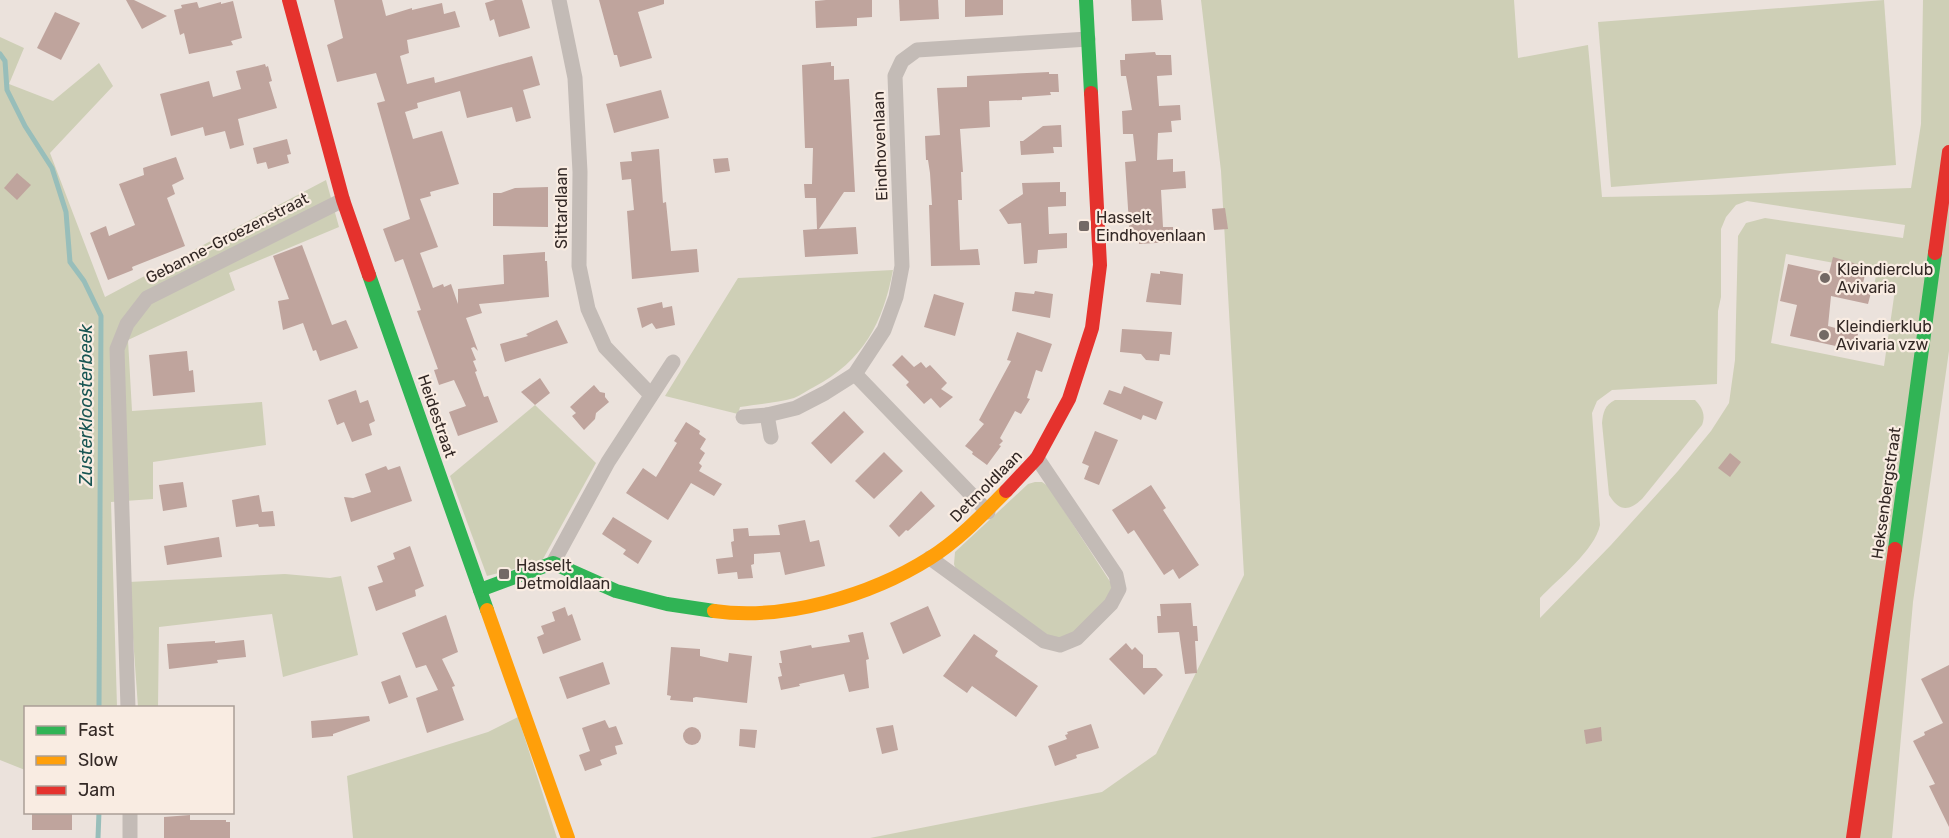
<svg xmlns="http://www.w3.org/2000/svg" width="1949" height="838" viewBox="0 0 1949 838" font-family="Rubik,sans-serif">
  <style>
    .green { fill: #cecfb6; fill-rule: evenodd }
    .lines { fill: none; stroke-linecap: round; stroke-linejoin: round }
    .stream { stroke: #98beba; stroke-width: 5 }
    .building { fill: #bfa49d }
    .street { stroke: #c3bbb6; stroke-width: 15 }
    .fast { stroke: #30b455; stroke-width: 14 }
    .slow { stroke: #ff9f0a; stroke-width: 14 }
    .jam { stroke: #e5322d; stroke-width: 14 }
    .poi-dot { fill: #736965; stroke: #f9ece2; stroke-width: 2 }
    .labels { text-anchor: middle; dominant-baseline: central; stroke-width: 4.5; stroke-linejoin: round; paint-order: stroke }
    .street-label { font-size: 16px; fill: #332825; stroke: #f9ece2 }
    .poi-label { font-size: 16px; fill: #332825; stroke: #f9ece2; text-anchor: start }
    .water-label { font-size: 18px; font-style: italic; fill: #1a5553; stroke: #f9ece2 }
  </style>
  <rect width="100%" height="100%" fill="#ebe2dc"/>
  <g class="green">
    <path d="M1201,0h313l4,58 70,-13 14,152 106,-2 203,-7 10,-64 2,-124h26v351l-36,251 -21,236h-1022l232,-46 54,-38 88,-179 -23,-404zM1747,201l158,24 -2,13 -138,-20 -19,5 -8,13 -3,124 -6,43 -18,28 -33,40 -67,74 -71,73v-20c18,-19 55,-48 60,-73l-8,-112 5,-12 15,-11 105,-6 1,-73 3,-14v-68l5,-12 10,-12zM1786,254l91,17 -3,14 21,5 -11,76 -113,-23z"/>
    <path d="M1884,0l12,165 -285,22 -13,-165z"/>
    <path d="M0,37l24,11 -15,36 44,17 46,-38 14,23 -63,67 55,144 221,-117 13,47 -110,46 6,17 -107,50 4,71 130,-9 4,43 -113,17v37l-42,3 6,205 -91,1 -1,62 -25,-10z"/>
    <path d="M893,270c-10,53 -30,91 -79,117 -6,3 -13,8 -20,11 -17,5 -37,6 -54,9l-2,7 -73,-18 73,-118z"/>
    <path d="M1615,400h80c7,7 11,15 7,25l-60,74c-14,13 -23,12 -33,-4l-7,-72c1,-11 3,-18 13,-23z"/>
    <path d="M535,405l61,58 -53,96 -22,8 -34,9 -37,-100z"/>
    <path d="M1035,482h7l6,4 63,97v11l-39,41 -19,5 -97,-70 -2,-6 1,-12 73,-68z"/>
    <path d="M285,574l45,4 11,-2 17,79 -75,22 -11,-63 -113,13 -1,80h-20l-9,-125z"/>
    <path d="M518,717l39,121h-204l-6,-62 141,-44z"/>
  </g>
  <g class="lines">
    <g class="stream">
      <path d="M0,54l5,7 2,29 18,36 27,42 14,44 4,50 14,19 17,35 -2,392"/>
      <path d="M98,838l1,-26"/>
    </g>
  </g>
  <g class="building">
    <path d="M126,0h8l33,16 -25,13z"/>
    <path d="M334,0h48l4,16 26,-8v2l30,-7 2,11 11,-3 5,16 -53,13 2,13 -9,3 7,28 27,-7 1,6 97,-27 8,29 -17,5 8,28 -15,4 -4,-15 -45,11 -7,-27 -43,12 1,5 -13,4 8,27 29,-8 17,53 -29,8 1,4 -11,3 18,48 -18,6 13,35 10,-4 1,3 7,-3 7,20v-15l46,-5 -1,-29 42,-3v9h2l2,36 -70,7 3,9 -16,5 12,33 -4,-4 -3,1 5,12 -3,1 4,10 -2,1 9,25 4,-1 10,26 -40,14 -9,-24 17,-6 -12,-26 -15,5 -5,-15 4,-1 -21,-58 4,-1 -18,-51 -8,3 -12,-33 27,-10 -33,-116 8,-2 -9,-28 -39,9 -10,-37 16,-7z"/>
    <path d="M495,0h27l8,28 -31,9 -5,-18 -4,2 -5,-18z"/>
    <path d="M599,0h65v4l-26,8 14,46 -32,9 -3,-12h-3z"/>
    <path d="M826,0h46v17l-15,1v8l-41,2 -1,-27z"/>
    <path d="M899,0h39l1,19 -39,2z"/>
    <path d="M965,0h38v15l-38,2z"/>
    <path d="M1131,0h30l2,20 -31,1z"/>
    <path d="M233,1l9,37 -11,3 2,4 -44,9 -5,-21 -4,2 -6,-25 8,-2 -1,-3 16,-3 2,6 22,-6v2z"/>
    <path d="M55,12l25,11 -19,37 -24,-12z"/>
    <path d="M1155,52l1,3h15l1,20 -15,1 2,30 21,-1 1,15 -10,1 1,11 -14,1 -1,27 16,-1v13l12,-1 1,17 -25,2 2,37h10v15l-34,2v-6l-9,1 -5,-77 11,-1 -3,-27h-10l-1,-23 10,-1 -6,-34h-5l-1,-16h5v-6z"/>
    <path d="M831,62v4h3v14l15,-1 6,113h-11l-25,37 37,-2 2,27 -53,3 -2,-27 14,-1 -1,-31h-11l-1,-14h8l1,-36h-8l-3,-83z"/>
    <path d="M265,64l1,3 2,-1 4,15 -3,1 8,26 -39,11 6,26 -14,4 -5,-18 -20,5 -2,-9 -32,9 -11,-42 49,-13 4,16 28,-8 -5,-18z"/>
    <path d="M1049,72v2h9l1,18h-9l1,3 -29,2v3l-33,1 1,26 -30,2 3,43h-2l1,28h-4l2,50 18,-1 2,16 -49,1 -2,-61h3l-2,-32 -2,-13h-2l-1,-24 15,-1 -3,-47 30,-1v-11z"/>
    <path d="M661,90l8,28 -55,15 -8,-29z"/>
    <path d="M1061,125l1,22h-9l1,6 -33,2 -1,-14h3l20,-15z"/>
    <path d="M287,139l4,15 -4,1 2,8 -21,6 -2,-7 -9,2 -4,-16z"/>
    <path d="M659,149l4,54 3,-1 5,49 26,-2 2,23 -67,7 -5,-68 7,-1 -3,-31 -9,1 -2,-18 12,-1 -1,-9z"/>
    <path d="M176,157l8,22 -12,6 3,9 -8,4 18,48 -53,21 1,3 -25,10 -18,-47 16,-7 3,10 26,-11 -16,-41 25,-9 -1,-7z"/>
    <path d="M728,158l2,13 -15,2 -2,-14z"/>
    <path d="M17,173l14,12 -14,15 -13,-12z"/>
    <path d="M1060,182v10h6v14l-18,1 1,27 18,-1v15l-29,2 -1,13 -13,1 -3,-41 -13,1 -9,-14 24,-16 -1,-11z"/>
    <path d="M548,187v40l-55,-1v-33h8l14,-5z"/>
    <path d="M1225,208l3,21 -14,1 -2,-21z"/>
    <path d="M302,245l30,80 14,-5 12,28 -38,13 -4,-11 -3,1 -10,-28 -20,7 -5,-29 11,-2 -16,-43z"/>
    <path d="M1833,257l34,10 -4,16 10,2 -5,19 -37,-8 -3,30 30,8 -4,16 -64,-14 7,-31 -17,-4 8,-37 41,9z"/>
    <path d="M1160,271l23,3 -2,31 -35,-3 5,-29 9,1z"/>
    <path d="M1035,291l18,3 -3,24 -38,-7 3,-19 19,2z"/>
    <path d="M934,294l30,9 -9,33 -31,-9z"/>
    <path d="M662,302l1,6 9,-2 3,19 -19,4 -4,-6 -10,5 -5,-20z"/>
    <path d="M557,320l11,23 -63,19 -5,-18 28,-8 -2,-2z"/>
    <path d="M1122,329l50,3 -2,23 -10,-1 -1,7 -13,-1 -5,-6 -21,-2z"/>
    <path d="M1017,332l35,12 -10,28 -6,-2 -9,28 3,1 -9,15 -6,-3 -15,27 3,3 -4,4 2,1 -14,19 -15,-11 1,-2 -8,-6 19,-22 -5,-4 32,-59 -4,-1z"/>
    <path d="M187,351l2,20 4,-1 2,22 -42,4 -4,-41z"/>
    <path d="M902,355l12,12 7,-5 5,6 4,-3 17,18 -6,6 12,8 -13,11 -9,-10 -7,6 -18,-19 3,-3 -17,-17z"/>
    <path d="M540,378l10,15 -15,12 -14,-13z"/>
    <path d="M594,385l6,7 5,1v4l4,5 -13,11 -1,6 -11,11 -12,-14 4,-3 -6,-6z"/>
    <path d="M1124,386l39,16 -7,18 -13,-5 -2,5 -38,-16 6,-14 12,4z"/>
    <path d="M356,390l4,13 8,-3 7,21 -6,3 3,11 -20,7 -8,-20 -7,3 -9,-25z"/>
    <path d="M844,411l20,21 -33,32 -20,-21z"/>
    <path d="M686,422l14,9 -1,3 7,5 -6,10 5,4 -6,10 3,3 -3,5 23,13 -8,12 -23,-13 -23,37 -42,-27 17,-25 13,9 21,-34 -3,-2z"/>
    <path d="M1095,431l23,9 -19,45 -15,-6 5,-13 -7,-3z"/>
    <path d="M884,452l19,19 -29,28 -19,-18z"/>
    <path d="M1730,453l11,9 -11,15 -12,-9z"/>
    <path d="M386,466l2,4 12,-4 12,35 -61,21 -7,-25 9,1 18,-6 -6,-18z"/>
    <path d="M183,482l4,25 -24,4 -4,-26z"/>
    <path d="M1151,485l15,23 -3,2 36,55 -20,14 -6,-10 -9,6 -30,-45 -6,4 -16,-24z"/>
    <path d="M921,491l14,15 -27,25 -2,-1 -7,7 -10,-11z"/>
    <path d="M259,495l3,17 11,-1 2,15 -16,1 -1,-3 -22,3 -4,-27z"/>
    <path d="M613,517l39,24 -14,23 -15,-10 3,-4 -24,-16z"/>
    <path d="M805,520l5,22 9,-2 6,26 -40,9 -5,-23 -26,2v10l-3,1 2,13 -15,1 -1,-7 -19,2 -2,-15 17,-2 -2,-15 3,-1 -1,-12 15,-1 1,8 31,-1 -2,-10z"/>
    <path d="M219,537l3,20 -55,8 -3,-19z"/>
    <path d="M410,546l14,40 -9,4 1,6 -40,15 -8,-24 15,-5 -6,-16 18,-7 -2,-6z"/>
    <path d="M1191,603l2,23h4l1,15h-3l2,32 -12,1 -6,-42 -21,1 -1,-17h4l-1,-12z"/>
    <path d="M928,606l13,30 -38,18 -13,-31z"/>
    <path d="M565,607l3,9 4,-2 9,26 -38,14 -6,-17 7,-3 -3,-8 14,-5 -3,-9z"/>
    <path d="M446,615l12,37 -16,7 13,27 -3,1 12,33 -37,13 -11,-35 22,-8 -12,-25 -10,3 -14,-35z"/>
    <path d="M863,632l6,27 -3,1 3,28 -20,4 -5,-18 -45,10 1,2 -19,4 -3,-13 4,-1 -3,-13h3l-2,-12 31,-6 1,3 38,-6 -2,-7z"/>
    <path d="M974,634l24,17 -3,5 43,30 -22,31 -44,-31 -5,7 -24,-17z"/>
    <path d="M244,640l2,17 -29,3 1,3 -49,6 -2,-25 48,-3v2z"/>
    <path d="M1126,643l6,7 3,-3 8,8v13h13l7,7 -19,20 -35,-36z"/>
    <path d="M671,647l29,2v7l28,6 1,-9 23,3 -5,47 -51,-6 -3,1v4l-23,-2 1,-4 -4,-1z"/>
    <path d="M603,662l7,22 -43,15 -8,-22z"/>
    <path d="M1949,665v162l-20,-41 6,-2 -22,-43 12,-6 -1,-3 19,-9 -22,-44z"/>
    <path d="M400,675l8,22 -19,7 -8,-22z"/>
    <path d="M369,716l1,5 -37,13v2l-21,2 -1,-17z"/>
    <path d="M605,720l4,8 7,-2 7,18 -8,2 2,8 -17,6 2,5 -17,6 -6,-16 11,-4 -8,-23z"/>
    <path d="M1091,724l8,24 -23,7 1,3 -22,8 -7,-20 19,-7 -2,-4 3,-1 -1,-2z"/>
    <path d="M893,725l5,25 -16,4 -6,-26z"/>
    <path d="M1601,727l1,14 -16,3 -2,-14z"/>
    <circle cx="692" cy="736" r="9"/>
    <path d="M740,729l17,1 -2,18 -16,-2z"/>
    <rect x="32" y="813" width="40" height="17"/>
    <path d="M190,815v5h36v2h4v16h-66v-21z"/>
  </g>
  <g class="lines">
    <g class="street">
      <path d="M559,0l16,78 5,94 -1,94 9,43 17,38 46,48"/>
      <path d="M855,374l133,138"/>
      <path d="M767,415l4,22"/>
      <path d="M743,417l24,-2 29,-7 29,-15 30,-19 29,-44 12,-33 6,-31 -7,-190 7,-15 15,-11 171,-11"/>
      <path d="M930,558l114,83 16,4 17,-7 34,-34 8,-15 -3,-14 -79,-117"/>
      <path d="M553,563l55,-101 65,-100"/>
      <path d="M128,708l-11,-359 10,-25 20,-26 196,-98"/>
      <path d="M130,812v26"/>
    </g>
    <g class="fast">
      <path d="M1086,0l5,93"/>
      <path d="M369,275l118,335"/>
      <path d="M1895,549l40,-296"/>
      <path d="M480,590l73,-27 63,28 51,13 47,7"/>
    </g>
    <g class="slow">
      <path d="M487,610l81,228"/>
      <path d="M714,611c70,10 156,-15 216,-53 29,-18 52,-43 76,-67"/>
    </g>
    <g class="jam">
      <path d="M289,0l54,200 26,75"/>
      <path d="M1935,253l14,-101"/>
      <path d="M1006,491l31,-33 32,-59 23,-71 8,-63 -9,-172"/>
      <path d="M1853,838l42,-289"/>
    </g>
  </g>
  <g class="poi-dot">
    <rect x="1078" y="220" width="12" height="12" rx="3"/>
    <circle cx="1825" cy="278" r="6"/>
    <circle cx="1824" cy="335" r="6"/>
    <rect x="498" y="568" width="12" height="12" rx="3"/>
  </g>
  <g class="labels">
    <g class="street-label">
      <text transform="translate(880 146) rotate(-92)">Eindhovenlaan</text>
      <text transform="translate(561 208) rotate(-90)">Sittardlaan</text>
      <text transform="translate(227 238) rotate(-27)">Gebanne-Groezenstraat</text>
      <text transform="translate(437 416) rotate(71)">Heidestraat</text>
      <text transform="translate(986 486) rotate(-45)">Detmoldlaan</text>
      <text transform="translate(1886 493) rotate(-82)">Heksenbergstraat</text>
    </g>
    <g class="poi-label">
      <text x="1096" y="217">Hasselt<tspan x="1096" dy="18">Eindhovenlaan</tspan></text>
      <text x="1837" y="269">Kleindierclub<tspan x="1837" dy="18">Avivaria</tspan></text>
      <text x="1836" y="326">Kleindierklub<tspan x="1836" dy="18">Avivaria vzw</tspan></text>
      <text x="516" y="565">Hasselt<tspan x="516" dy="18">Detmoldlaan</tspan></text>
    </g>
    <g class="water-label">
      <text transform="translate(86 405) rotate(-90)">Zusterkloosterbeek</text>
    </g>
  </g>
  <rect x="24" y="706" width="210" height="108" fill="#f9ece2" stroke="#aa9e96" stroke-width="1.5"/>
  <rect x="36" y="726" width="30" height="9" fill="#30b455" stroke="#aa9e96" stroke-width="1.5"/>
  <text x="78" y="736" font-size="18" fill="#332825">Fast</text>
  <rect x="36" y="756" width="30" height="9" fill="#ff9f0a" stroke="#aa9e96" stroke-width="1.5"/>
  <text x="78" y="766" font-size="18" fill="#332825">Slow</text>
  <rect x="36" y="786" width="30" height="9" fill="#e5322d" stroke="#aa9e96" stroke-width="1.5"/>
  <text x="78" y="796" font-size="18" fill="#332825">Jam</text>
</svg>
